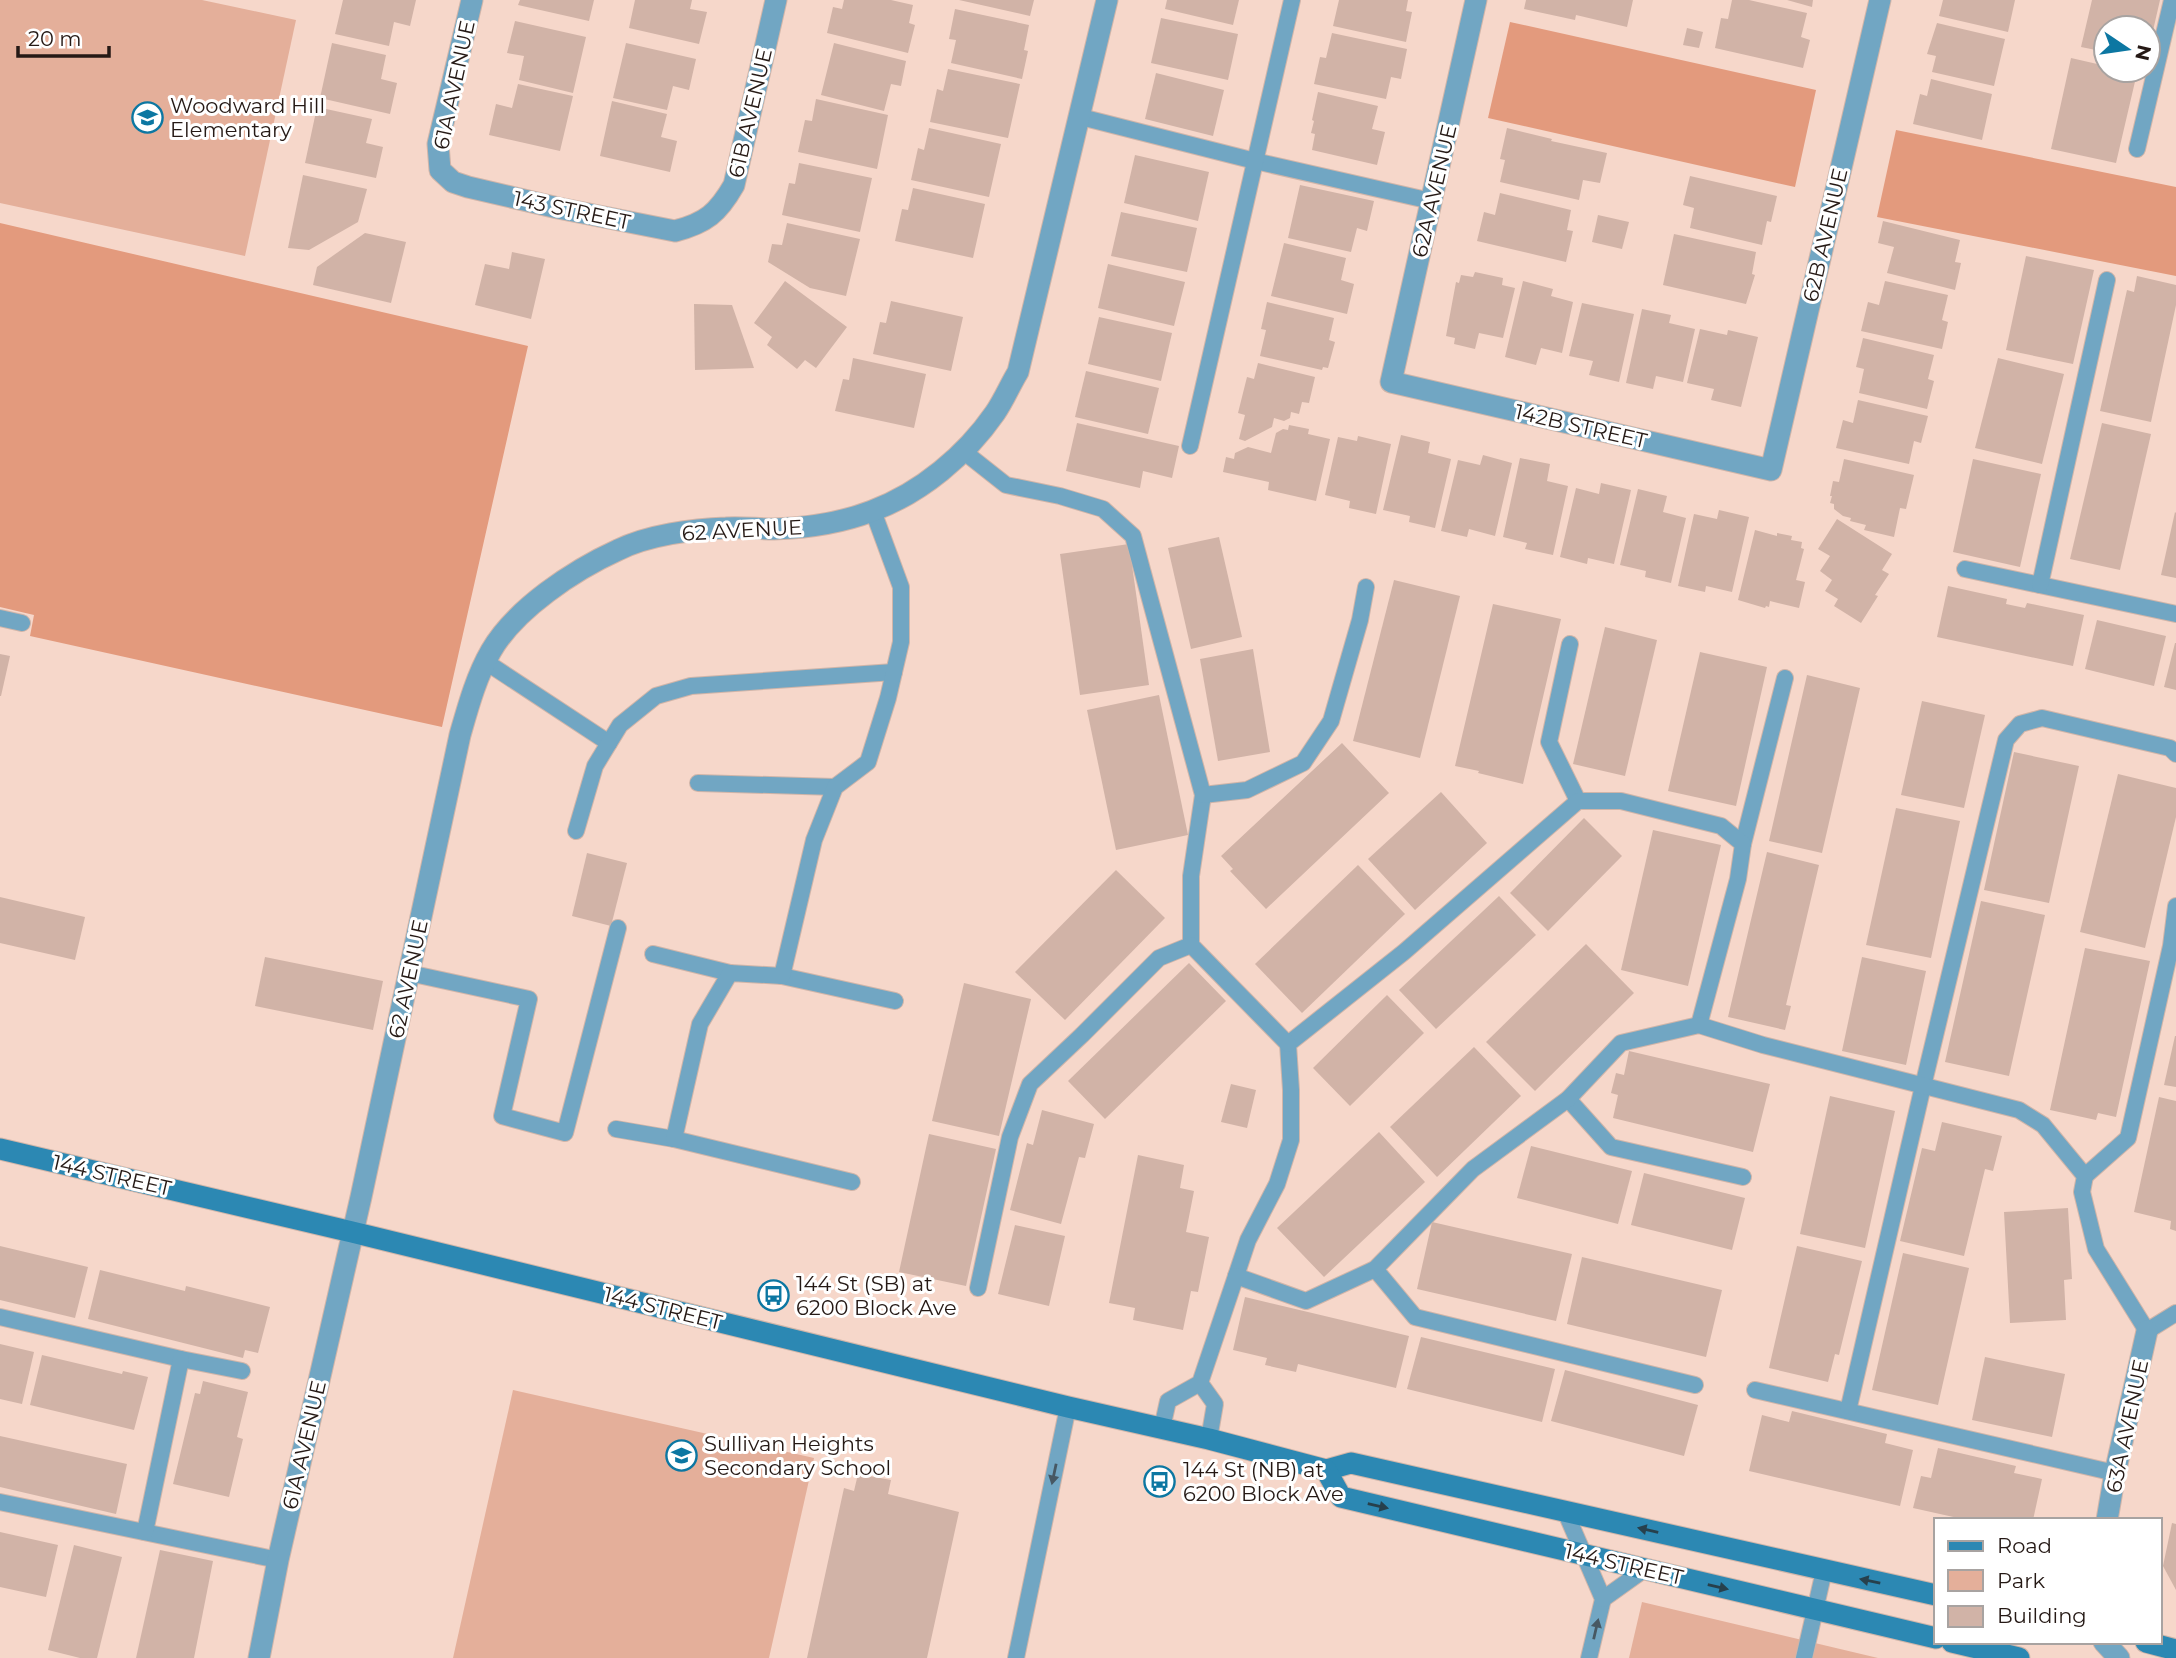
<svg xmlns="http://www.w3.org/2000/svg" width="2176" height="1658" viewBox="0 0 2176 1658" font-family="Montserrat,sans-serif">
  <style>
    .green { fill: #e4af9a }
    .forest { fill: #e39a7d }
    .building { fill: #d1b3a7 }
    .lines { fill: none; stroke-linecap: round; stroke-linejoin: round }
    .service-casing { stroke: #d0b5a9; stroke-width: 18 }
    .minor-casing { stroke: #d0b5a9; stroke-width: 23 }
    .secondary-casing { stroke: #d0b5a9; stroke-width: 23 }
    .service { stroke: #71a6c3; stroke-width: 16 }
    .minor { stroke: #71a6c3; stroke-width: 21 }
    .secondary { stroke: #2c88b3; stroke-width: 21 }
    .oneway { fill: #475863 }
    .oneway2 { fill: #27404c }
    .labels { text-anchor: middle; dominant-baseline: central; stroke-width: 6; stroke-linejoin: round; paint-order: stroke }
    .street-label { font-size: 21px; fill: #251915; stroke: #fff }
    .poi-label { font-size: 21px; fill: #251915; stroke: #fff; text-anchor: start }
  </style>
  <rect width="100%" height="100%" fill="#f6d7ca"/>
  <g class="green">
    <path d="M0,0h202l94,20 -51,236 -245,-53z"/>
    <path d="M513,1390l301,68 -45,200h-316z"/>
    <path d="M1642,1602l236,56h-249z"/>
  </g>
  <g class="forest">
    <path d="M1510,22l306,68 -21,97 -307,-69z"/>
    <path d="M1896,130l280,57v89l-299,-59z"/>
    <path d="M0,223l528,123 -86,381 -412,-91 4,-21 -34,-8z"/>
  </g>
  <g class="building">
    <path d="M343,0h73l-6,26 -16,-4 -5,24 -54,-12z"/>
    <path d="M520,0h74l-5,21 -71,-16z"/>
    <path d="M635,0h57l-2,9 17,3 -8,32 -70,-16z"/>
    <path d="M844,0h47l22,5 -4,18 6,2 -7,28 -81,-20 6,-26 9,2z"/>
    <path d="M959,0h75l-4,16z"/>
    <path d="M1167,0h72l-6,25 -68,-16z"/>
    <path d="M1339,0h69l-2,11 6,1 -6,30 -73,-16z"/>
    <path d="M1526,0h107l-6,27 -51,-12 -1,5 -51,-11z"/>
    <path d="M1732,0h17l58,13 -6,24 9,3 -7,28 -88,-20 6,-30 7,1z"/>
    <path d="M1787,0h26l-1,7z"/>
    <path d="M1943,0h72l-7,32 -69,-16z"/>
    <path d="M2092,0h68l-11,48 -1,-20h-42v24l-25,-5z"/>
    <path d="M955,9l74,16 -5,25 4,1 -6,28 -71,-16 5,-23 -7,-1z"/>
    <path d="M1161,18l77,16 -10,46 -77,-17z"/>
    <path d="M515,21l71,16 -13,56 -54,-13 5,-24 -17,-3z"/>
    <path d="M1937,23l68,16 -11,47 -62,-14 4,-16 -9,-2z"/>
    <path d="M1687,28l16,4 -4,16 -16,-3z"/>
    <path d="M1332,33l75,16 -6,30 -10,-2 -5,22 -72,-15 6,-27 6,1z"/>
    <path d="M332,43l54,12 -5,24 16,4 -7,31 -70,-16z"/>
    <path d="M626,43l70,16 -7,31 -16,-4 -6,24 -54,-12z"/>
    <path d="M834,43l72,18 -5,25 -10,-2 -7,27 -63,-16z"/>
    <path d="M2071,58l35,8v4h18l13,3 -21,90 -65,-14z"/>
    <path d="M948,69l72,15 -12,54 -78,-16 7,-33 6,2z"/>
    <path d="M1156,73l68,17 -11,46 -68,-17z"/>
    <path d="M1931,79l61,15 -10,46 -69,-16 7,-30 7,2z"/>
    <path d="M518,84l55,12 -13,55 -71,-16 7,-31 16,4z"/>
    <path d="M1318,92l60,14 -6,23 13,3 -8,33 -65,-15 3,-16 -4,-1 3,-12 -2,-1z"/>
    <path d="M816,99l72,16 -11,54 -79,-17 7,-32 7,1z"/>
    <path d="M612,101l55,13 -6,23 16,4 -7,31 -70,-16z"/>
    <path d="M317,107l55,12 -6,24 17,4 -7,31 -71,-15z"/>
    <path d="M929,128l72,16 -12,53 -78,-17 7,-32 6,2z"/>
    <path d="M1507,128l45,11 -1,2 56,12 -7,30 -17,-3 -4,20 -79,-18 5,-22 -5,-1z"/>
    <path d="M1135,155l74,17 -11,49 -74,-18z"/>
    <path d="M799,163l73,15 -12,54 -78,-17 7,-32 6,1z"/>
    <path d="M303,175l64,14 -9,33 -49,28 -21,-2z"/>
    <path d="M1690,176l87,20 -6,26 -4,-1 -5,24 -72,-17 4,-20 -11,-3z"/>
    <path d="M1300,185l74,16 -7,30 -10,-3 -6,24 -63,-14z"/>
    <path d="M913,188l72,16 -12,54 -78,-17 7,-32 6,1z"/>
    <path d="M1500,193l71,17 -4,20 6,1 -7,31 -89,-21 7,-29 11,3z"/>
    <path d="M1121,212l76,16 -10,44 -76,-16z"/>
    <path d="M1598,215l31,7 -7,27 -30,-7z"/>
    <path d="M1883,221l77,19 -5,22 6,1 -6,27 -68,-17 7,-26 -16,-4z"/>
    <path d="M787,223l73,16 -14,57 -36,-8 -42,-26 4,-18 10,1z"/>
    <path d="M365,233l41,9 -15,61 -78,-18 4,-18z"/>
    <path d="M1674,234l82,18 -4,22 3,1 -9,29 -83,-19z"/>
    <path d="M1284,243l62,15 -5,22 13,4 -7,30 -76,-18z"/>
    <path d="M512,252l33,7 -14,60 -56,-14 10,-41 24,5z"/>
    <path d="M2026,256l68,14 -21,94 -67,-14z"/>
    <path d="M1108,264l77,18 -11,44 -76,-18z"/>
    <path d="M1475,272l28,6 -1,7 13,3 -12,50 -24,-5 -4,16 -21,-5 1,-6 -9,-2 10,-54 3,1 2,-8 12,2z"/>
    <path d="M2137,276l39,9v20l-25,117 -51,-11 27,-121 7,2z"/>
    <path d="M785,281l62,46 -31,41 -11,-8 -8,9 -30,-24 5,-8 -18,-14z"/>
    <path d="M1523,281l30,8 -2,7 22,6 -11,51 -21,-5 -5,17 -31,-8z"/>
    <path d="M1885,281l63,14 -6,25 6,2 -6,27 -81,-18 7,-29 11,3z"/>
    <path d="M891,301l72,16 -12,54 -78,-17 7,-32 6,1z"/>
    <path d="M1267,302l67,16 -5,22 6,2 -7,26 -5,-1 -1,3 -62,-14 6,-26 -5,-1z"/>
    <path d="M1582,303l52,11 -15,68 -30,-7 4,-14 -24,-5z"/>
    <path d="M694,304l38,1 22,63 -59,2z"/>
    <path d="M1642,309l29,6 -2,8 26,6 -12,53 -27,-6 -3,13 -27,-6z"/>
    <path d="M1099,317l73,16 -11,48 -73,-17z"/>
    <path d="M1700,329l27,6 1,-5 30,7 -17,70 -30,-7 3,-11 -27,-6z"/>
    <path d="M1863,338l71,17 -6,24 6,2 -7,28 -68,-16 5,-24 -8,-2z"/>
    <path d="M853,358l73,16 -12,54 -79,-17 8,-32 6,1z"/>
    <path d="M1998,358l66,16 -22,90 -67,-16z"/>
    <path d="M1258,363l57,14 -6,26 -7,-1 -3,12 -8,-2 -1,6 -6,3 -10,-3 -2,9 -27,14 -6,-2 6,-24 -7,-2 9,-36 7,2z"/>
    <path d="M1086,371l73,17 -11,46 -73,-17z"/>
    <path d="M1858,400l70,16 -7,27 -7,-2 -5,23 -73,-16 7,-28 10,3z"/>
    <path d="M1077,423l102,23 -7,32 -29,-7 -3,17 -74,-17z"/>
    <path d="M2102,423l49,11 -31,136 -50,-11z"/>
    <path d="M1289,425l20,4 -1,5 22,5 -14,62 -48,-11 1,-8 -46,-10 3,-15 8,2 1,-6 13,-6 23,6 5,-20 7,-4 5,1z"/>
    <path d="M1401,435l29,7 -2,11 23,6 -16,69 -26,-6 1,-6 -27,-6z"/>
    <path d="M1358,436l33,8 -15,70 -27,-6 1,-7 -25,-6 13,-58 19,4z"/>
    <path d="M1483,455l29,8 -17,73 -26,-7 -2,8 -26,-6 17,-71 22,5z"/>
    <path d="M1520,458l30,6 -3,17 21,5 -15,69 -28,-6 2,-6 -24,-6z"/>
    <path d="M1844,459l70,16 -8,34 -6,-1 -6,29 -30,-7 2,-5 -16,-4 1,-3 -8,-2 -9,-7v-5l-4,-1 2,-7h-2l3,-15 6,1z"/>
    <path d="M1973,459l68,15 -21,93 -67,-15z"/>
    <path d="M1601,483l30,7 -17,74 -26,-6 -1,6 -27,-7 16,-69 23,6z"/>
    <path d="M1638,489l29,7 -4,16 23,6 -15,65 -26,-6 1,-6 -26,-6z"/>
    <path d="M1719,510l30,7 -17,75 -26,-6 -1,6 -27,-6 16,-72 23,5z"/>
    <path d="M2175,512l1,1v65l-15,-3z"/>
    <path d="M1837,519l55,35 -10,16 7,4 -14,21 3,1 -17,27 -27,-17 4,-7 -13,-8 7,-11 -12,-9 10,-15 -12,-7z"/>
    <path d="M1755,530l22,6v-3l15,3 -1,4 11,2 -1,6 3,1 -8,31 9,2 -6,26 -29,-7 -1,6 -3,-1 -1,2 -27,-8z"/>
    <path d="M1219,537l23,100 -51,12 -23,-101z"/>
    <path d="M1129,544l20,141 -69,10 -20,-141z"/>
    <path d="M1394,580l66,16 -40,162 -67,-17z"/>
    <path d="M1948,586l59,13 -1,5 19,4 2,-5 57,12 -11,51 -136,-29z"/>
    <path d="M1493,604l68,15 -38,165 -45,-11 1,-2 -24,-5z"/>
    <path d="M2097,620l69,16 -12,50 -69,-17z"/>
    <path d="M1605,627l52,13 -32,136 -52,-12z"/>
    <path d="M2175,643h1v47l-12,-3z"/>
    <path d="M1253,649l17,103 -52,9 -18,-102z"/>
    <path d="M1700,652l67,15 -31,139 -68,-15z"/>
    <path d="M0,654l10,2 -9,40h-1z"/>
    <path d="M1807,675l53,13 -38,165 -53,-12z"/>
    <path d="M1159,695l29,140 -72,15 -29,-140z"/>
    <path d="M1922,701l63,14 -21,93 -63,-13z"/>
    <path d="M1342,743l47,50 -123,116 -36,-38 3,-2 -12,-13z"/>
    <path d="M2014,752l65,14 -30,137 -65,-13z"/>
    <path d="M2118,774l58,14v29l-31,131 -65,-16z"/>
    <path d="M1441,792l46,51 -72,67 -47,-51z"/>
    <path d="M1896,808l64,13 -29,137 -65,-13z"/>
    <path d="M1584,818l38,38 -74,75 -38,-38z"/>
    <path d="M1653,830l68,15 -33,141 -67,-16z"/>
    <path d="M1767,852l52,13 -33,140 5,1 -6,24 -57,-13z"/>
    <path d="M587,853l40,10 -16,63 -39,-10z"/>
    <path d="M1358,865l47,49 -103,99 -47,-49z"/>
    <path d="M1116,870l49,48 -100,102 -50,-48z"/>
    <path d="M1499,896l37,39 -100,94 -37,-39z"/>
    <path d="M0,897l85,20 -10,43 -75,-17z"/>
    <path d="M1981,901l64,14 -36,161 -64,-14z"/>
    <path d="M1586,944l48,49 -99,98 -49,-49z"/>
    <path d="M2085,948l65,13 -34,156 -18,-4 -2,7 -46,-10z"/>
    <path d="M265,957l118,24 -10,49 -118,-24z"/>
    <path d="M1862,957l64,14 -20,94 -64,-14z"/>
    <path d="M1189,963l37,38 -121,118 -37,-38z"/>
    <path d="M964,983l67,16 -32,137 -67,-15z"/>
    <path d="M1387,995l37,38 -74,73 -37,-38z"/>
    <path d="M2175,1036h1v51l-12,-2z"/>
    <path d="M1474,1047l47,49 -84,81 -47,-50z"/>
    <path d="M1629,1051l141,33 -17,68 -140,-34 5,-23 -7,-2 5,-20 8,2z"/>
    <path d="M1231,1084l25,6 -9,38 -26,-6z"/>
    <path d="M1830,1096l65,15 -30,137 -65,-14z"/>
    <path d="M2159,1097l17,4v130l-6,-2 1,-8 -37,-9z"/>
    <path d="M1042,1110l52,14 -9,34 -6,-1 -18,67 -51,-14 17,-67 6,2z"/>
    <path d="M1942,1122l60,14 -9,35 -8,-2 -21,87 -64,-15 22,-93 13,3z"/>
    <path d="M1379,1132l46,50 -101,95 -47,-49z"/>
    <path d="M929,1134l67,15 -30,137 -67,-14z"/>
    <path d="M1531,1146l101,25 -14,53 -101,-26z"/>
    <path d="M1138,1155l46,10 -4,23 14,3 -8,41 23,5 -11,55 -7,-1 -8,39 -50,-10 2,-12 -26,-5z"/>
    <path d="M1644,1173l101,25 -13,52 -101,-25z"/>
    <path d="M2068,1208l4,71 -8,1 2,40 -56,3 -6,-111z"/>
    <path d="M1432,1222l140,32 -16,67 -139,-32z"/>
    <path d="M1015,1225l50,11 -16,70 -51,-12z"/>
    <path d="M0,1246l88,21 -13,51 -75,-18z"/>
    <path d="M1797,1246l65,15 -23,94 -4,-1 -7,28 -59,-14z"/>
    <path d="M1903,1253l66,15 -31,137 -66,-15z"/>
    <path d="M1582,1257l140,33 -16,67 -139,-33z"/>
    <path d="M100,1270l85,21 1,-5 84,21 -12,46 -13,-3 -2,8 -155,-39z"/>
    <path d="M1245,1297l164,39 -13,52 -98,-24 -2,8 -31,-7 2,-7 -34,-8z"/>
    <path d="M1421,1337l134,32 -13,53 -135,-33z"/>
    <path d="M0,1344l34,8 -12,52 -22,-5z"/>
    <path d="M42,1355l80,19 1,-3 25,6 -14,53 -104,-25z"/>
    <path d="M1985,1357l80,17 -13,63 -80,-17z"/>
    <path d="M1565,1370l133,35 -14,51 -133,-35z"/>
    <path d="M203,1381l45,11 -11,45 6,2 -14,58 -56,-13 22,-91 5,1z"/>
    <path d="M1792,1411l95,23 -2,9 28,7 -13,56 -151,-35 13,-56 27,7z"/>
    <path d="M0,1436l127,28 -11,50 -116,-27z"/>
    <path d="M1938,1448l78,18 -2,7 28,6 -9,41h-66l-54,-12 8,-32 10,2z"/>
    <path d="M858,1474l33,6 -3,14 71,18 -32,146h-120l37,-170 10,3z"/>
    <path d="M2172,1523l4,1v66l-13,-24z"/>
    <path d="M0,1532l58,13 -12,52 -46,-10z"/>
    <path d="M74,1545l48,12 -25,101h-17l-32,-8z"/>
    <path d="M160,1550l53,11 -19,97h-58z"/>
  </g>
  <g class="lines">
    <defs>
      <g id="service">
        <path d="M1081,117l174,44 176,40"/>
        <path d="M2137,149l35,-149"/>
        <path d="M1190,446l102,-446"/>
        <path d="M963,451l43,34 54,11 43,13 30,27 70,259 -12,81v69"/>
        <path d="M1965,569l211,45"/>
        <path d="M2040,585l67,-305"/>
        <path d="M0,618l22,5"/>
        <path d="M1570,644l-21,98 29,59"/>
        <path d="M486,662l123,81"/>
        <path d="M698,783l137,4"/>
        <path d="M1203,795l44,-5 56,-27 28,-42 29,-101 6,-33"/>
        <path d="M576,831l19,-65 25,-41 36,-29 35,-10 203,-14"/>
        <path d="M1743,844l42,-166"/>
        <path d="M653,954l77,19"/>
        <path d="M409,973l120,26 -27,117 63,17 53,-205"/>
        <path d="M782,976l113,25"/>
        <path d="M1568,1099l43,48 132,30"/>
        <path d="M616,1129l58,10"/>
        <path d="M2085,1176l43,-38 43,-192 5,-40"/>
        <path d="M852,1182l-178,-43 26,-115 30,-51 52,3 32,-136 21,-53 33,-25 20,-64 13,-56v-55l-28,-76"/>
        <path d="M1375,1269l40,48 280,68"/>
        <path d="M1236,1276l12,-36 29,-56 14,-44v-50l-3,-46 116,-92 174,-151h43l100,25 22,18 -5,35 -39,146"/>
        <path d="M978,1288l32,-151 20,-53 52,-49 77,-77 32,-13 97,99"/>
        <path d="M0,1317l181,42 61,12"/>
        <path d="M1200,1383l15,21 -6,35"/>
        <path d="M1755,1390l360,83"/>
        <path d="M1848,1411l75,-325 83,-346 14,-16 22,-6 128,30 6,6"/>
        <path d="M1162,1428l6,-27 32,-18 36,-107 70,25 69,-32 98,-100 95,-70 53,-56 78,-18 64,20 256,65 24,15 42,51 -3,16 14,57 51,82 29,-18"/>
        <path d="M0,1502l278,58"/>
        <path d="M1565,1511l38,88 -14,59"/>
        <path d="M145,1532l36,-173"/>
        <path d="M1603,1599l42,-30"/>
        <path d="M1016,1658l52,-251"/>
        <path d="M1804,1658l20,-87"/>
      </g>
      <g id="minor">
        <path d="M472,0l-34,144 2,26 13,12 15,5 90,21 117,23c31,-8 43,-18 59,-46l42,-185"/>
        <path d="M1476,0l-85,382 380,88 109,-470"/>
        <path d="M2107,1520l8,-47 32,-142"/>
        <path d="M2104,1642l15,16"/>
        <path d="M259,1658l19,-98 83,-363 99,-462c8,-28 16,-58 31,-84 24,-42 83,-81 127,-101 30,-15 75,-21 108,-22 16,-1 32,1 48,1 33,-1 67,-6 98,-18 49,-18 94,-56 123,-98 9,-13 15,-28 23,-41l89,-372"/>
      </g>
      <g id="secondary">
        <path d="M0,1149l352,83 716,175 141,32 117,31 25,-7 585,132"/>
        <path d="M1326,1470l15,27 595,141"/>
        <path d="M1952,1642l67,16"/>
        <path d="M2146,1642l30,8"/>
      </g>
    </defs>
    <use href="#service" class="service-casing"/>
    <use href="#minor" class="minor-casing"/>
    <use href="#secondary" class="secondary-casing"/>
    <use href="#service" class="service"/>
    <use href="#minor" class="minor"/>
    <use href="#secondary" class="secondary"/>
  </g>
  <defs><path id="oneway-solid" d="M-6-.8H1V-3.2L6.5 0L1 3.2V.8H-6Z" transform="scale(1.75)"/></defs>
  <g class="oneway">
    <use href="#oneway-solid" transform="translate(1054 1474) rotate(102)"/>
    <use href="#oneway-solid" transform="translate(1596 1629) rotate(-77)"/>
  </g>
  <g class="oneway2">
    <use href="#oneway-solid" transform="translate(1378 1506) rotate(13)"/>
    <use href="#oneway-solid" transform="translate(1648 1530) rotate(-167)"/>
    <use href="#oneway-solid" transform="translate(1870 1581) rotate(-168)"/>
    <use href="#oneway-solid" transform="translate(1718 1587) rotate(13)"/>
  </g>
  <defs>
    <symbol id="school-ring" viewBox="-11 -11 22 22"><circle r="9.5" fill="#fff" stroke="#0c77a2" stroke-width="1.5"/><path d="M0-5L7-2L0 1L-7-2ZM-4 1L0 2.5L4 1V4Q0 6-4 4Z" fill="#0c77a2"/></symbol>
    <symbol id="bus-ring" viewBox="-11 -11 22 22"><circle r="9.5" fill="#fff" stroke="#0c77a2" stroke-width="1.5"/><path d="M-5-6H5V4H4V6H2V4H-2V6H-4V4H-5ZM-3.5-4V0h7V-4ZM-3.5 1.2v1.5H-2V1.2ZM2 1.2v1.5H3.5V1.2Z" fill="#0c77a2"/></symbol>
  </defs>
  <g fill-rule="evenodd">
    <use href="#school-ring" x="130" y="100" width="35" height="35"/>
    <use href="#bus-ring" x="756" y="1278" width="35" height="35"/>
    <use href="#school-ring" x="664" y="1438" width="35" height="35"/>
    <use href="#bus-ring" x="1142" y="1464" width="35" height="35"/>
  </g>
  <g class="labels">
    <g class="street-label">
      <text transform="translate(454 85) rotate(-78)">61A AVENUE</text>
      <text transform="translate(750 113) rotate(-77)">61B AVENUE</text>
      <text transform="translate(1434 191) rotate(-77)">62A AVENUE</text>
      <text transform="translate(572 210) rotate(12)">143 STREET</text>
      <text transform="translate(1825 235) rotate(-77)">62B AVENUE</text>
      <text transform="translate(1581 426) rotate(13)">142B STREET</text>
      <text transform="translate(742 530) rotate(-3)">62 AVENUE</text>
      <text transform="translate(408 979) rotate(-78)">62 AVENUE</text>
      <text transform="translate(112 1175) rotate(13)">144 STREET</text>
      <text transform="translate(663 1308) rotate(14)">144 STREET</text>
      <text transform="translate(2127 1426) rotate(-78)">63A AVENUE</text>
      <text transform="translate(304 1445) rotate(-77)">61A AVENUE</text>
      <text transform="translate(1624 1564) rotate(13)">144 STREET</text>
    </g>
    <g class="poi-label">
      <text x="170" y="105">Woodward Hill<tspan x="170" dy="24">Elementary</tspan></text>
      <text x="796" y="1283">144 St (SB) at<tspan x="796" dy="24">6200 Block Ave</tspan></text>
      <text x="704" y="1443">Sullivan Heights<tspan x="704" dy="24">Secondary School</tspan></text>
      <text x="1183" y="1469">144 St (NB) at<tspan x="1183" dy="24">6200 Block Ave</tspan></text>
    </g>
  </g>
  <rect x="1934" y="1518" width="228" height="126" fill="#ffffff" stroke="#a8a3a1" stroke-width="2"/>
  <rect x="1948" y="1541" width="35" height="10" fill="#2c88b3" stroke="#a8a3a1" stroke-width="2"/>
  <text x="1997" y="1553" font-size="21" fill="#251915">Road</text>
  <rect x="1948" y="1570" width="35" height="21" fill="#e4af9a" stroke="#a8a3a1" stroke-width="2"/>
  <text x="1997" y="1588" font-size="21" fill="#251915">Park</text>
  <rect x="1948" y="1606" width="35" height="21" fill="#d1b3a7" stroke="#a8a3a1" stroke-width="2"/>
  <text x="1997" y="1623" font-size="21" fill="#251915">Building</text>
  <g transform="translate(2127 49) rotate(103)"><circle r="33" fill="#ffffff" stroke="#a8a3a1" stroke-width="2"/>
  <path d="M0-5L12 26L0 18L-12 26Z" fill="#0c77a2"/>
  <text y="-10" font-size="19" font-weight="bold" text-anchor="middle" fill="#251915">N</text>
  </g>
  <path d="M18 46v10h91v-10" fill="none" stroke="#251915" stroke-width="3.5"/>
  <text x="28" y="46" font-size="21" fill="#251915" stroke="#ffffff" stroke-width="5" paint-order="stroke">20 m</text>
</svg>
